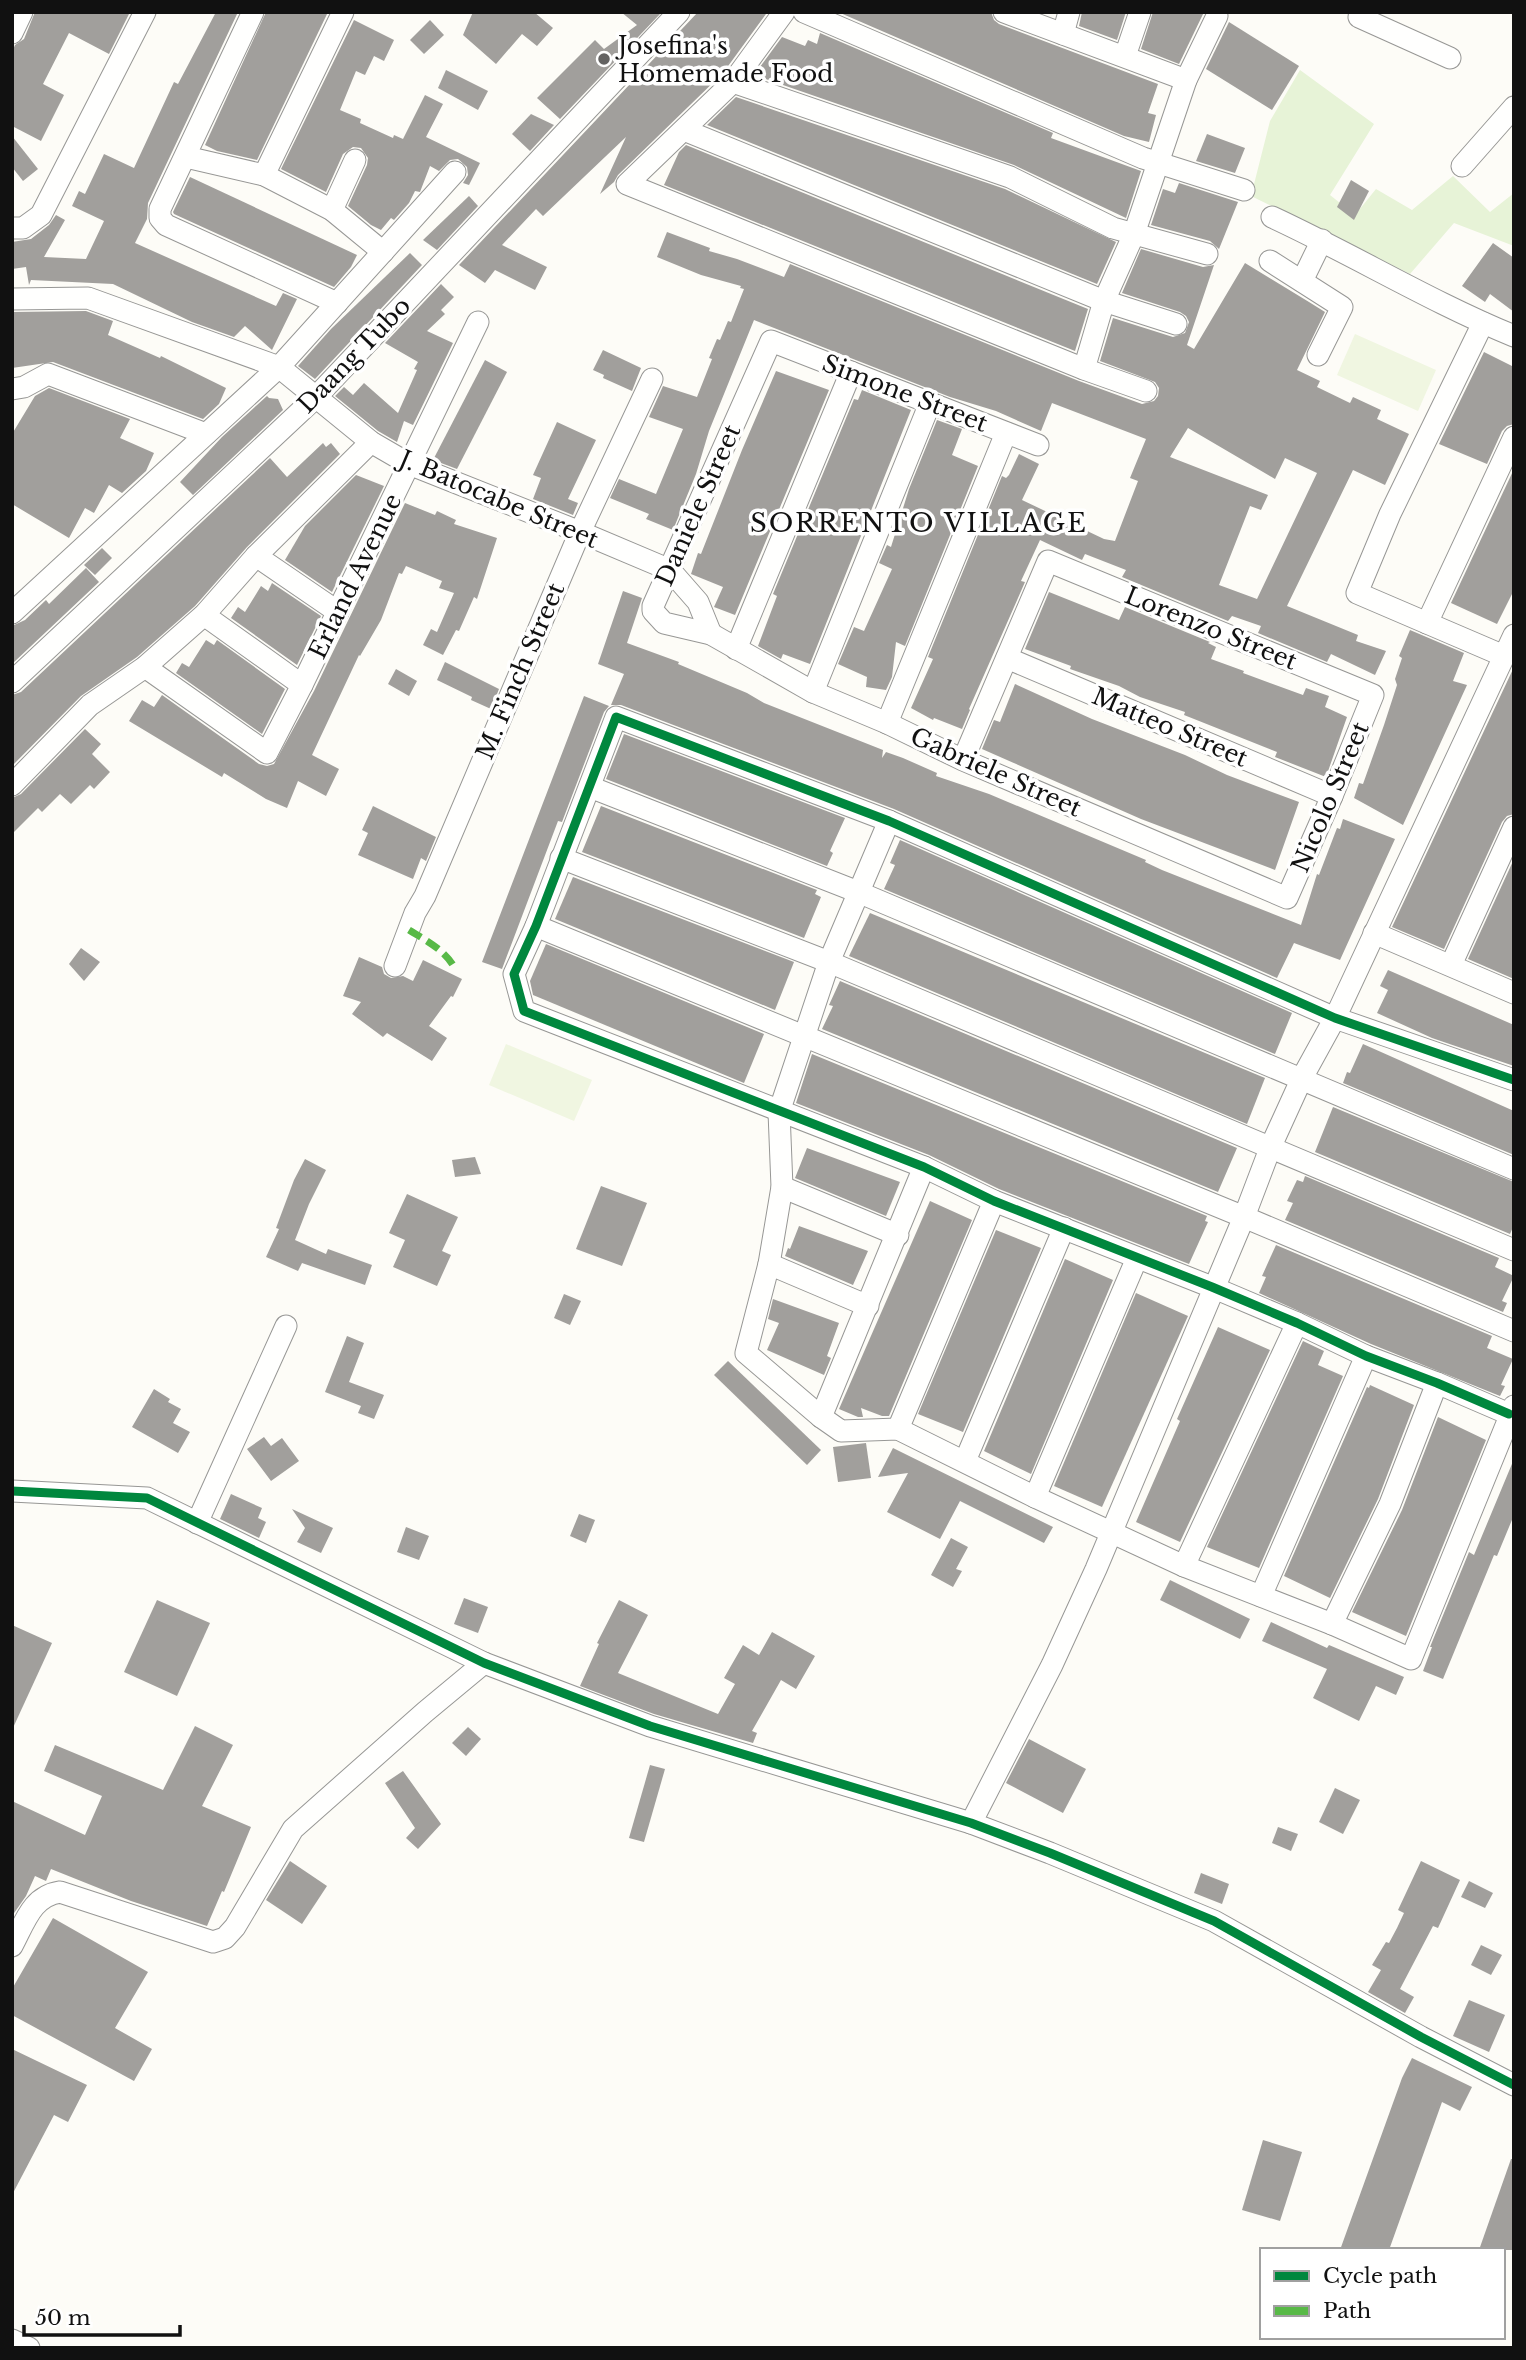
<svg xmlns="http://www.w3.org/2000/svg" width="1526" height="2360" viewBox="0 0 1526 2360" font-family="'Libre Baskerville',serif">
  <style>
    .green { fill: #e7f3d7 }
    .pitch { fill: #f0f6e1 }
    .building { fill: #a19f9c; fill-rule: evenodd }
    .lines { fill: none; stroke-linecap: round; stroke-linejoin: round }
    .minor-casing { stroke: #979795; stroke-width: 23 }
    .minor { stroke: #fffffe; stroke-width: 21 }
    .quiet { stroke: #58b947; stroke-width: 7; stroke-dasharray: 14 7; stroke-linecap: butt }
    .cycleway-casing { stroke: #fff; stroke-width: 13 }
    .cycleway { stroke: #00873e; stroke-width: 9 }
    .poi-dot { fill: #646362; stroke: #fff; stroke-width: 2.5 }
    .labels { text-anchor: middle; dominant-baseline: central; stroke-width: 7; stroke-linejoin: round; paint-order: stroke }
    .poi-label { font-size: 24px; fill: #111; stroke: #fff; text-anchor: start }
    .street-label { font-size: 24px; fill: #111; stroke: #fff }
    .neighbourhood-label { font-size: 26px; letter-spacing: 2px; fill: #111; stroke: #fff }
  </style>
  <rect width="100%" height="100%" fill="#fdfcf7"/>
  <path class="green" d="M1300,70l74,54 -44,71 25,20 21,-26 36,21 41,-34 37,36 24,-19v53l-60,-23 -44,51 -159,-78 19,-75z"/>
  <g class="pitch">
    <path d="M1355,334l81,36 -18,41 -81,-36z"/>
    <path d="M506,1044l86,36 -18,41 -85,-36z"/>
  </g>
  <g class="building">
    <path d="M35,12h95l-21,42 -40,-21 -26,51 21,11 -23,46 -29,-15v-74l3,-7 9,-6z"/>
    <path d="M216,12h22l-90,191 -1,16 -12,24 141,63 7,-13 14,6 -25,51 -27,-24 -11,11 -42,-15 -79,-38 -82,-4 -2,5 -3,-18 -14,2v-27l19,-3 18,-14 7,-10 9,5 -21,37 42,2 18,-38 -32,-15 7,-15 6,3 19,-40 30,14 40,-86 4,2z"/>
    <path d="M266,12h62l-71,148 -40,-9 -12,-6z"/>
    <path d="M473,12h61l19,16 -16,18 -15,-12 -26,30 -33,-29z"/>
    <path d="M621,12l39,2 -100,105 -23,-21 58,-58 9,9 33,-24z"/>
    <path d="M698,12h66l2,2 -43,59 -105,102 -4,7 -14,12 26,-57 -83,79 -7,-7 -34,36 45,22 -12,23 -40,-20 -10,13 -26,-18z"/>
    <path d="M838,12h153l3,8 5,4 159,60 -10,29 8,2 -7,27 -25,-6z"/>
    <path d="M1082,12h44l-9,28 -38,-14z"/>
    <path d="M1153,12h51l-25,52 -38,-15z"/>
    <path d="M354,20l40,20 -10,21 -10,-5 -9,19 -9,-4 -16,39 21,9 -1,4 33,15 1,-3 9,4 22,-44 18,9 -17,33 54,26 -11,22 -6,-2 5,-8 -1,-8 -9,-8 -8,1 -11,11 -9,-5 -10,26 -5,-1 -6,12 -15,17 -3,-2 -10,12 -10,-5 -23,-19 19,-41 1,-7 -7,-10 -8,-1 -10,7 -17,38 -45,-23z"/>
    <path d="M430,20l14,15 -20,19 -14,-14z"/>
    <path d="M1229,22l70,44 -27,44 -66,-41z"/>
    <path d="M820,33l233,100 -2,5 90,33 -15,47 -112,-53 -260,-90 28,-38 23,9 3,-6 9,4z"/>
    <path d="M446,70l42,21 -10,19 -40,-22z"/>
    <path d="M736,97l269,92 111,53 -19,42 -390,-159z"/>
    <path d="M531,114l23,11 -24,26 -18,-17z"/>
    <path d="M1207,134l38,14 -10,25 -39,-12z"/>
    <path d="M12,136l26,33 -15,12 -11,-14z"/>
    <path d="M686,145l402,164 -13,42 -411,-166 15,-33z"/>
    <path d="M190,177l167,78 -6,12 -17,20 -160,-73 -1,-2z"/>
    <path d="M1351,180l18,11 -15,29 -17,-13z"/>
    <path d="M1179,183l59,19 -19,47 -9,-8 -59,-16 12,-36 12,4z"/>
    <path d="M469,196l9,10 -41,44 -14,-10z"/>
    <path d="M667,232l43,16 -1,3 28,8 47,18 6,-13 289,117 63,23 12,-3 4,-5 1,-8 -4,-6 -55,-21 13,-43 60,19 12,-4 4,-11 -3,-6 -6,-4 -58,-19 19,-44 62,18 11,-2 -27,80 7,4 51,-86 64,39 16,10 -28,58 23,11 -3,6 33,16 3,-6 28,13 -4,9 32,15 -24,51 -32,-15 -66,136 71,29 -2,6 30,10 -11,24 -44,-21 -4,8 -69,-29 3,-7 -29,-10 -4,5 -106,-44 4,-7 -41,-16 -3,6 -42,-20 -19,41 4,1 -56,127 1,1 -8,19 -28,-11 -1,2 -22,-12 22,-49 -5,-2 74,-181 4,2 3,-3 10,-21 20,10 -17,36 82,39 11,2 23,-60 -8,-3 16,-39 -94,-36 -11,28 -45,-20 -46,-14 -196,-77 -45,111 -13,43 -23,56 -27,-11 3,-5 -39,-16 9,-19 37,15 27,-65 -34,-12 14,-31 34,11 15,-38 -3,-1 8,-19 3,1 8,-19 3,1 13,-33 -4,-1 1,-2 -40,-11 -44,-18zM1188,428l87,51 10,-21 32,15 -60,126 -38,-14 31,-79 11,4 7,-15 -98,-38z"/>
    <path d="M1493,243l21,15v54l-24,-18 -5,8 -23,-16z"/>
    <path d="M410,253l12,12 -107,114 -17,-13 33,-37z"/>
    <path d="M441,284l13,13 -13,13 4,4 -18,17 26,12 -40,82 -9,-4 -7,21 -19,-11 -43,-35 9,-9 9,8 11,-12 34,30 19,-43 -3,-1 4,-7 -33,-19z"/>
    <path d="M86,311l27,10 -5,14 52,23 1,-2 65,32 -7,16 -16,15 -150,-57 -41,6v-56z"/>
    <path d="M603,350l38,18 -9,23 -29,-13 1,-3 -11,-5z"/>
    <path d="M1484,352l30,15v57l-7,2 -5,5 -15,33 -48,-20z"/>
    <path d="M485,360l22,12 -50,97 -24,-9z"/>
    <path d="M776,371l53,19 -94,225 -21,-8 9,-20 -32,-13 7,-21 3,1 41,-104z"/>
    <path d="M49,388l81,31 -10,19 34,15 -8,18 -24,22 -13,-8 -15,28 -9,-5 -16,30 -57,-34v-70l23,-38z"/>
    <path d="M862,390l49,20 -101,254 -27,-10 -2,5 -23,-13 19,-50 -4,-2 81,-195 4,1z"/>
    <path d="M267,396l2,2 9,1 5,11 -90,85 -13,-13 42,-45z"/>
    <path d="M937,420l25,9 -10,26 26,11 -73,180 -9,-4 -4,35 -6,13 -20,-3 1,-10 -29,-13 16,-37 10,4 28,-62 -13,-6 8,-18 4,2 18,-58z"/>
    <path d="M557,422l39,18 -28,59 10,4 -5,12 -40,-16 8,-21 -8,-3z"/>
    <path d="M323,443l3,4 5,-4 9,11 -93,93 -52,59 -58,51 -56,39 -69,70v-71l9,-3 249,-234 17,19z"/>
    <path d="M1514,469v121l-17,34 -46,-21z"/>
    <path d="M356,475l28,11 -52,106 -47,-32 20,-34z"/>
    <path d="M405,503l30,12 2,-4 19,9 -2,4 43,14 -20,61 -3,-2 -15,34 -3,-1 -13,25 -20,-10 8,-16 6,3 17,-39 -15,-5 3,-7 -36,-15 -4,8 -3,-1 -18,47 -21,36 -1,-1 -47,100 27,14 -13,27 -28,-15 -11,27 -21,-9 -42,-26 -2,4 -93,-56 13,-21 12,7 8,-12 97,69 8,2 7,-2 40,-73z"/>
    <path d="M102,548l10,10 -17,17 -11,-10z"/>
    <path d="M86,568l13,14 -87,82v-38l13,-6 21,-20 3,4z"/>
    <path d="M272,583l49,33 -24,49 -66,-47 7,-11 7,5 16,-26 7,5z"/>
    <path d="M623,591l19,7 -15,45 52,19 -1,2 69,29 17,10 119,47 -1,8 4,-6 17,6 34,15 -1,3 53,18 157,66 -1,2 17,8 139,55 16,-51 2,1 18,-47 3,1 3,-10 52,20 -55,121 -46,-17 -17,35 -383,-169 -273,-104h-10l13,-31 -26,-10z"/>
    <path d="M1049,592l70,28 6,-13 85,35 -2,1 8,4 -5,12 33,12 -1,2 60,22 3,-7 23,8 -4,11 22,10 -21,60 -51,-20 2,-5 -93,-37 1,-3 -45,-15 -21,-11 -49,-17 1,-3 -46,-17z"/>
    <path d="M1410,630l54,23 -11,28 14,4 -64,140 -49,-27 5,-15 4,1 21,-59 13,-40 -2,-6 7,-21 -3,-2z"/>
    <path d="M206,640l8,5 3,-5 68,49 -23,45 -86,-61 6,-10 7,4z"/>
    <path d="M445,662l54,27 -8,20 -20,-9 1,-3 -35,-17z"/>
    <path d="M1514,667v147l-7,2 -5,6 -58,127 -52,-22z"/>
    <path d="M396,669l21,12 -8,15 -21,-12z"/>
    <path d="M1015,684l77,35 93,36 42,20 72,27 -24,68 -134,-51 -159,-70 12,-29 6,2z"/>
    <path d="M584,696l25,10 -5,6 -42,110 -4,-1 -56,148 -20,-7z"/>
    <path d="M85,729l16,15 -9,10 18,18 -16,17 -4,-4 -19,19 -11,-10 -18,18 -4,-4 -26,26v-36l9,-4z"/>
    <path d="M624,734l221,84 -15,33 3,2 -6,13 -221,-87z"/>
    <path d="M373,806l63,31 -10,24 -5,-3 -8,21 -55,-24 10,-22 -6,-3z"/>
    <path d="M601,806l216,84 -2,4 6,3 -17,41 -222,-86z"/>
    <path d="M900,840l392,173 -17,41 -391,-165 11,-24 -5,-2z"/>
    <path d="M1514,859v120l-46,-20z"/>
    <path d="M573,877l221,85 -19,48 -220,-91z"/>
    <path d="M870,913l395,165 -18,46 -398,-168z"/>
    <path d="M546,944l218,90 -20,49 -211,-88 -3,-14z"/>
    <path d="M81,948l19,14 -16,19 -15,-17z"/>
    <path d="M359,957l23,10 2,7 7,4 12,-2 10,5 10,-21 39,19 -9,18 -2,-1 -22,30 18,12 -15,23 -45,-28 -4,4 -31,-23 9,-12 -18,-6z"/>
    <path d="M1388,970l126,55v41l-82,-28 -55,-25 11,-23 -8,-4z"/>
    <path d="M840,981l397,167 -19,44 -396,-163 11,-23 -4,-1z"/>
    <path d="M1363,1044l151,67v44l-171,-72 4,-11 3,1z"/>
    <path d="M812,1054l395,162 -2,5 3,1 -19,42 -190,-75 -70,-34 -133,-52z"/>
    <path d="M1333,1107l181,75v43l-4,9 -195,-82z"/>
    <path d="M807,1148l93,34 -14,34 -91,-38z"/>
    <path d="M475,1157l6,17 -26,3 -3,-17z"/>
    <path d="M305,1159l21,11 -17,34 -14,36 31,14 2,-5 44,16 -7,20 -63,-22 -4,8 -32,-14 13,-28 -3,-1 18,-48z"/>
    <path d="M1305,1176l194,82 -4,9 19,9 -12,25 5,2 -4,9 -218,-92 8,-17 -6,-2 10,-21 6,2z"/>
    <path d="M601,1186l46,17 -25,63 -46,-17z"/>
    <path d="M407,1194l51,23 -16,34 9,4 -14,31 -44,-19 12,-27 -16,-7z"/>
    <path d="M930,1201l42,19 -83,196h-7l-21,-8 2,9h-5l-19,-8z"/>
    <path d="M799,1226l69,25 -15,34 -68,-29 3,-8 2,1z"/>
    <path d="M996,1230l45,18 -78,184 -45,-18z"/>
    <path d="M1276,1245l216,91 -5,12 26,11 -12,26 4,1 -5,10 -129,-52 -112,-51 7,-16 -4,-1z"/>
    <path d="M1065,1259l48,21 -82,194 -47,-23z"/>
    <path d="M1136,1293l52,23 -86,191 -48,-21z"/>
    <path d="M564,1294l17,7 -11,24 -16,-7z"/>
    <path d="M773,1299l66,24 -12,33 4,2 -7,17 -57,-25 12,-27 -11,-4z"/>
    <path d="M1218,1327l52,23 -90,192 -44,-20 44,-101 -3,-2z"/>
    <path d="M347,1336l17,7 -15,39 35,13 -10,24 -16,-6 3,-7 -36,-14z"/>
    <path d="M1303,1341l21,10 -6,14 25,11 -84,192 -52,-21z"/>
    <path d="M728,1361l93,89 -14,15 -93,-90z"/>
    <path d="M1370,1385l44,20 -36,94 -48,99 -46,-22 83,-189 2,1z"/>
    <path d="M154,1389l16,10 -2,3 13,7 -8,14 17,9 -12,21 -46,-26z"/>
    <path d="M1438,1417l48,23 -80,196 -54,-24 50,-102z"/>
    <path d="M264,1437l7,9 11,-8 17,23 -28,20 -24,-32z"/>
    <path d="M866,1443l5,35 -33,4 -5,-35z"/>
    <path d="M893,1448l160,79 -9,16 -84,-42 -20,38 -53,-27 21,-39 -30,4z"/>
    <path d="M1514,1459v56l-17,41 -3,-1 -51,124 -20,-8 9,-24h-2l39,-95 5,3z"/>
    <path d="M231,1494l31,14 -4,10 8,4 -7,16 -39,-19z"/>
    <path d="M292,1509l41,19 -12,25 -24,-11 8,-14z"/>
    <path d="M579,1514l16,6 -9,23 -16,-7z"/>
    <path d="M406,1527l23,9 -10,24 -22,-8z"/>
    <path d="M951,1538l17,9 -12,22 6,2 -9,16 -22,-12z"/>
    <path d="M1170,1580l80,39 -10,20 -80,-39z"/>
    <path d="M464,1598l24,9 -10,26 -24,-9z"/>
    <path d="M157,1600l53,23 -33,73 -53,-24z"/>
    <path d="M619,1600l29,15 -30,58 100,41 17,-30 -11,-6 19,-33 16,10 13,-23 43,24 -19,33 -15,-9 -29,51 5,2 -4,10 -99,-29 -74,-28 19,-42 -2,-1z"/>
    <path d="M1271,1622l56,26 2,-3 75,32 -8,18 -20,-9 -17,35 -46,-23 14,-29 -65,-28z"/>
    <path d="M12,1625l40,18 -40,87z"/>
    <path d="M195,1726l38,19 -31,61 49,21 -27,65 -2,-1 -15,35 -76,-25 -80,-32 -5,12 -11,-5 -9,20 -14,20v-115l73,34 17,-39 -58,-25 11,-26 108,45z"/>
    <path d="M468,1727l13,12 -15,17 -14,-13z"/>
    <path d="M1029,1739l57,30 -23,44 -57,-30z"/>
    <path d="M650,1765l15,4 -21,73 -15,-4z"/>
    <path d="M403,1771l38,53 -23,25 -12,-11 9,-10 -30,-45z"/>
    <path d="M1335,1788l25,12 -17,34 -24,-12z"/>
    <path d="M1278,1827l20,7 -7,17 -19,-8z"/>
    <path d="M290,1861l37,25 -25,38 -36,-24z"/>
    <path d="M1421,1861l39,19 -22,48 -5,-2 -33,63 14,8 -9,16 -37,-21 13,-22 -9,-5 14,-23 3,1 8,-15 7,-15 -6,-3z"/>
    <path d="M1201,1873l28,11 -7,20 -28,-11z"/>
    <path d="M1469,1881l24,12 -8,15 -24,-11z"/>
    <path d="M53,1918l95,54 -33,56 37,21 -18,32 -122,-66v-26z"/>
    <path d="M1481,1945l21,10 -11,20 -20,-10z"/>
    <path d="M1469,2000l36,15 -16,37 -36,-16z"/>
    <path d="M12,2049l75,36 -19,37 -14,-7 -42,80z"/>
    <path d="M1412,2058l60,29 -12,24 -18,-9 -53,148h-49l62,-172z"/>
    <path d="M1263,2140l39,12 -22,69 -38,-11z"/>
    <path d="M1511,2159h3v91h-35z"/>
  </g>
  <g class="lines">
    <defs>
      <g id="minor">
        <path d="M253,12l-93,197v9l6,7 171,78"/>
        <path d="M784,12l-51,70 -106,102 457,185 62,22"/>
        <path d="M804,12l339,146 101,32"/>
        <path d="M1004,12l182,68"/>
        <path d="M1362,12l-3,5 91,41"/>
        <path d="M12,33l10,-21"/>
        <path d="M1063,34l6,-22"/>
        <path d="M1125,56l15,-44"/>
        <path d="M733,82l277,95 103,51 94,26"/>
        <path d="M684,130l420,171 72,23"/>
        <path d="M186,157l78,18 68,35 51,42"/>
        <path d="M1462,166l52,-59"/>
        <path d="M264,175l79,-163"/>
        <path d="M332,210l23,-50"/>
        <path d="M1272,217c82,38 159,85 242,119"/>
        <path d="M12,228h11l18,-13 104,-203"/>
        <path d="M1270,261l72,46 -24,48"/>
        <path d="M1302,281l20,-41"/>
        <path d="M12,299l76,-1 191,69 92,75 38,22 171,68 90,38 28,32 13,32"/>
        <path d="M1483,323l-93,191 -33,79 147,63"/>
        <path d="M1084,369l20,-68 30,-67 52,-154 31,-64"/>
        <path d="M12,389l12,-2 24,-13 158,60"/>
        <path d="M256,556l82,56"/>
        <path d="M12,613l267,-246 176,-195"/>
        <path d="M204,615l98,70"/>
        <path d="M1427,623l87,-186"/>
        <path d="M736,649l115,-277"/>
        <path d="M1007,658l325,138"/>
        <path d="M145,667l122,86 35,-68 176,-363"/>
        <path d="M12,682l304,-285 363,-385"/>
        <path d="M813,692l117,-289"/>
        <path d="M887,723l119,-290"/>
        <path d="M963,760l85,-199 325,134 -41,101 -45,102 -324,-138 -76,-37 -74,-31 -102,-58 -47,-11 -11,-12v-5l118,-265 267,104"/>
        <path d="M12,785l78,-80 55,-38 59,-52 52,-59 115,-114"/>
        <path d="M590,787l268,105 656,277"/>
        <path d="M889,821l-60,141 -50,150 3,75 -13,77 -23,89 75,64 20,14 57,-2 137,68 149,69 148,58 79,35 103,-253"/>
        <path d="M561,858l268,104 685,288"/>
        <path d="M536,926l708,291 270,114"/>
        <path d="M1374,933l140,60"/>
        <path d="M1451,965l63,-138"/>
        <path d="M395,966l20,-53 10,-17 155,-364 72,-153"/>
        <path d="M782,1187l116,48"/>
        <path d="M769,1264l99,42"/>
        <path d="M1509,1414l-72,-31 -71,-27 -69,-33 -85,-36 -218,-86 -70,-34 -400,-156 -10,-37 22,-48 80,-209 273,104 446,197 179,62"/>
        <path d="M821,1417l103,-250"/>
        <path d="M898,1429l96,-228"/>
        <path d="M965,1461l99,-233"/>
        <path d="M12,1491l135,7 337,165 166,63 321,97 79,30 164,68 207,116 93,48"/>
        <path d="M1035,1497l102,-239"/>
        <path d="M197,1523l89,-197"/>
        <path d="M1184,1566l113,-243"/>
        <path d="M1261,1596l105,-240"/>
        <path d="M1332,1624l58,-120 47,-121"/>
        <path d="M971,1823l81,-158 44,-96 148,-352 27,-71 31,-68 33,-60 179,-383"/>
        <path d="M12,1946c13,-24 20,-50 48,-54l153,50 12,-4 10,-11 58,-98 132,-117 59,-49"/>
        <path d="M12,2340l17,8"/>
      </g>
    </defs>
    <use href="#minor" class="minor-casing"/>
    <use href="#minor" class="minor"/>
    <path class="quiet" d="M409,930c16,10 36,20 45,37"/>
    <defs>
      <g id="cycleway">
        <path d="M1509,1414l-72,-31 -71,-27 -69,-33 -85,-36 -218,-86 -70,-34 -400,-156 -10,-37 22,-48 80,-209 273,104 446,197 179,62"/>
        <path d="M12,1491l135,7 337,165 166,63 321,97 79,30 164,68 207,116 93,48"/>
      </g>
    </defs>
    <use href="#cycleway" class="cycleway-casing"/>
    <use href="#cycleway" class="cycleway"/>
  </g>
  <circle class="poi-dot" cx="604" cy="59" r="7"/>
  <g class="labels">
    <g class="poi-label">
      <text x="618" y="45">Josefina's<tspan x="618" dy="28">Homemade Food</tspan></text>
    </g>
    <g class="street-label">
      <text transform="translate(354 355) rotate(-46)">Daang Tubo</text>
      <text transform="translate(905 393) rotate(21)">Simone Street</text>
      <text transform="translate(499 499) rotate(23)">J. Batocabe Street</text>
      <text transform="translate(698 505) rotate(-66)">Daniele Street</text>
      <text transform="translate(355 576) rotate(-64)">Erland Avenue</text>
      <text transform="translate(1211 628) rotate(22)">Lorenzo Street</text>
      <text transform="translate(520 671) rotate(-67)">M. Finch Street</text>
      <text transform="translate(1170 727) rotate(23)">Matteo Street</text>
      <text transform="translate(996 772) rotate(24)">Gabriele Street</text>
      <text transform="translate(1330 797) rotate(-67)">Nicolo Street</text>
    </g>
    <g class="neighbourhood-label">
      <text x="919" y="523">SORRENTO VILLAGE</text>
    </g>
  </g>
  <rect width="1526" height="2360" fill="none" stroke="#111111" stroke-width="28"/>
  <rect x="1260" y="2248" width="245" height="91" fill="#ffffff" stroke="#a0a0a0" stroke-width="2"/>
  <rect x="1274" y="2271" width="35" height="10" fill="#00873e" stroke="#a0a0a0" stroke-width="2"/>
  <text x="1323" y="2283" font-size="21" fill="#111111">Cycle path</text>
  <rect x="1274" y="2306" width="35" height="10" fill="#58b947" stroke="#a0a0a0" stroke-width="2"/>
  <text x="1323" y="2318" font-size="21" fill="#111111">Path</text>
  <path d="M24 2325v10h156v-10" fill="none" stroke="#111111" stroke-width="3.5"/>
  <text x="35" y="2325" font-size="21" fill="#111111" stroke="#ffffff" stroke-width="5" paint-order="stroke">50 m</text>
</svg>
